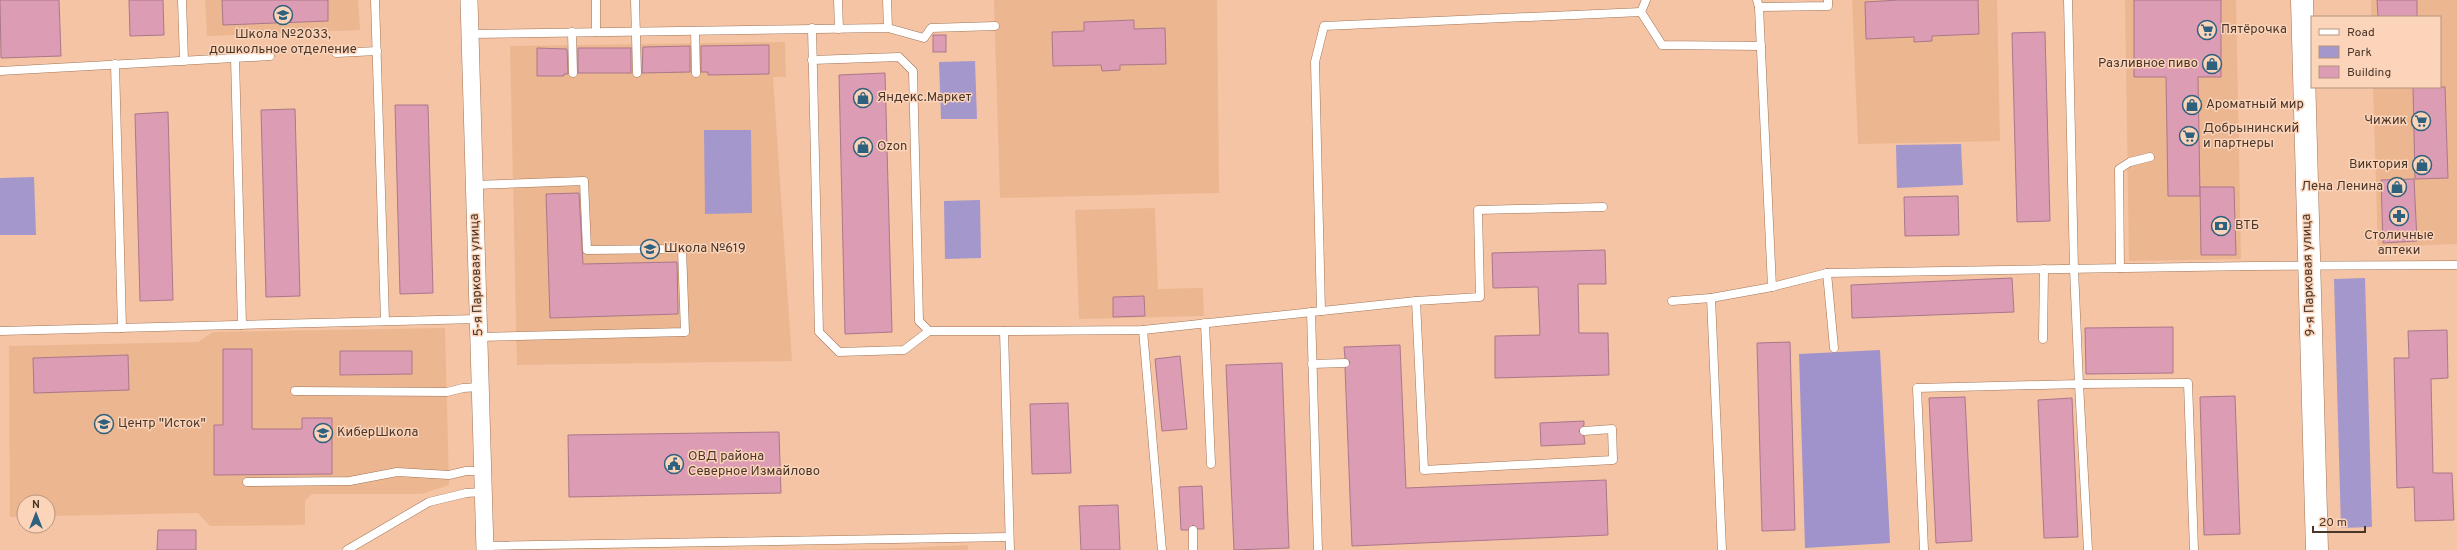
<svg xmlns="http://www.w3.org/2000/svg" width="2457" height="550" viewBox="0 0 2457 550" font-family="Overpass,sans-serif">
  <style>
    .built { fill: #ecb691; fill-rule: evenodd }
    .green { fill: #a497cb }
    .forest { fill: #a092ca }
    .building { fill: #dc9cb3; stroke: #ab778a }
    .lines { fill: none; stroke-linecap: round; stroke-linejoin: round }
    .service-casing { stroke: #a17557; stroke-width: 9 }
    .minor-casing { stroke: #a17557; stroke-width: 18 }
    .secondary-casing { stroke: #a17557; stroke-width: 23 }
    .service { stroke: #fff; stroke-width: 8 }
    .minor { stroke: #fff; stroke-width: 17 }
    .secondary { stroke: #fff; stroke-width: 22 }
    .labels { text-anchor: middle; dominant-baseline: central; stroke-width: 3; stroke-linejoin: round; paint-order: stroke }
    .poi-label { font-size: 13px; fill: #493629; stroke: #fbd4ba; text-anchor: start }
    .street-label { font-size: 13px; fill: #493629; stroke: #fbd4ba }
  </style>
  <rect width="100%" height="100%" fill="#f4c4a4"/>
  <g class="built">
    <path d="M205,0h153l2,30 -153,6z"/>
    <path d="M994,0h223l2,193 -219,5z"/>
    <path d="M1852,0h145l3,141 -142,3z"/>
    <path d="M2125,0h111l5,259 -112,2z"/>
    <path d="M2371,0h86v244l-79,3 -5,-160h67v-70h-69z"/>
    <path d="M785,42l1,35h-13l19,284 -275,4 -7,-319z"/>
    <path d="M1155,208l3,81 45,-1 1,28 -125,3 -4,-109z"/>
    <path d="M445,328l4,157 -28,9h-109l-7,7v24l-95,1 -12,-13 -150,3v-14h-24v15h-14l-1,-171 189,-4 15,-10zM340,351h72v23l-72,1z"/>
    <path d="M968,545v5h-160l96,-2z"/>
  </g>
  <g class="green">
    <path d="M975,61l2,58h-36l-2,-57z"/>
    <path d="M704,130h47l1,83 -47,1z"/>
    <path d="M1961,144l2,41 -66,3 -1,-43z"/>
    <path d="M34,177l2,58h-36v-57z"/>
    <path d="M980,200l1,58 -36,1 -1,-58z"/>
    <path d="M2365,278l7,249 -31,1 -7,-249z"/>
  </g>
  <path class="forest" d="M1880,350l10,193 -85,5 -6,-194z"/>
  <g class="building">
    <path d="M0,0h59l2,56 -60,2z"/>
    <path d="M129,0h34l1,35 -34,1z"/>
    <path d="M222,0h106v21l-105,4z"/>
    <path d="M1899,0h79l1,34 -47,2v5l-18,1v-5l-48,2 -1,-37z"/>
    <path d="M2134,0h87v77h-23l2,119h-32l-2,-119h-32z"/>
    <path d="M2377,0h40v17h-39z"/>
    <path d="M1134,20v9l31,-1 1,36 -46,1v5l-18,1 -1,-6 -48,1 -1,-34 32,-1v-9z"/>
    <path d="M2045,32l5,189 -33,1 -5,-189z"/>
    <rect x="933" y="35" width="13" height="17"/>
    <path d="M769,45v29l-61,1v-3h-7v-26z"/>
    <path d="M690,46v26l-48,1 1,-26z"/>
    <path d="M537,48l30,1 1,25h-4v2h-27z"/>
    <rect x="578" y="48" width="53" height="25"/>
    <path d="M885,73l7,259 -47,2 -6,-259z"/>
    <path d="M2413,87h32l3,91 -33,1z"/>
    <path d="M395,105h33l5,188 -33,1z"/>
    <path d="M295,109l5,187 -34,1 -5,-187z"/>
    <path d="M168,112l5,188 -33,1 -5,-187z"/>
    <path d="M2414,179l3,62 -34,2 -2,-63z"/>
    <path d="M2200,187h34l2,68h-35z"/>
    <path d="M579,193l4,71 94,-2 1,52 -128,4 -4,-124z"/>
    <path d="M1958,196l1,39 -54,1 -1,-39z"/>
    <path d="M1605,250l1,34h-28l1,49h29l1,42 -114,3v-42l45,-1 -2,-48 -45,1 -1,-35z"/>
    <path d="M2012,278l2,34 -162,6 -1,-33z"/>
    <path d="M1144,296l1,20 -32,1v-20z"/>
    <path d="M2173,327v46l-87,1 -1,-46z"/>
    <path d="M2447,330l1,48 -17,1 2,94h19l2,47 -39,1 -1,-34 -17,1 -3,-130h15l-1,-27z"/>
    <path d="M1790,342l5,188 -33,1 -5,-188z"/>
    <path d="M1400,345l6,143 200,-8 2,55 -256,11 -7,-178 5,-6 -5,-4 -1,-11z"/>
    <path d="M223,349h29v80h50v-11h30v56l-118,1v-50h9z"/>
    <path d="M340,351h72v23l-72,1z"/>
    <path d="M128,355l1,35 -95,3 -1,-35z"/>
    <path d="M1180,356l7,73 -25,2 -7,-72z"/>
    <path d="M1282,363l7,185 -55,2 -8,-185z"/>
    <path d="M2235,396l5,138 -36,1 -4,-138z"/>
    <path d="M1965,397l7,144 -36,2 -7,-145z"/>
    <path d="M2072,398l6,139 -34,1 -6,-138z"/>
    <path d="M1068,403l3,70 -39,1 -2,-70z"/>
    <path d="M1584,421v4l-5,6 5,5 1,8 -44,2 -1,-23z"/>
    <path d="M779,432l2,61 -212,4 -1,-62z"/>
    <path d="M1202,486l2,43h-6l-5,-4 -5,5h-7l-2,-43z"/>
    <path d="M1118,505l2,45h-39l-2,-44z"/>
    <path d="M158,530h38v20h-39z"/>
  </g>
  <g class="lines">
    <defs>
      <g id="service">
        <path d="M182,0l2,61"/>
        <path d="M375,0l10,321"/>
        <path d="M596,0v32"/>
        <path d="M635,0l2,73"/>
        <path d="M838,0l1,29"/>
        <path d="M887,0l1,28"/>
        <path d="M1646,0l-5,12 21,33 99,1"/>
        <path d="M1757,0l2,7 13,280"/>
        <path d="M1759,7l69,-1v-6"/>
        <path d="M812,28l7,304 20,20 65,-2 25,-19h75"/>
        <path d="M695,31l1,42"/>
        <path d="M572,32l1,41"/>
        <path d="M470,34l418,-6 36,10 7,-10 64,-2"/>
        <path d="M336,53l41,-2"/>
        <path d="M235,58l7,267"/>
        <path d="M812,60l87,-3 14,14 6,250 10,10"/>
        <path d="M115,64l7,264"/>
        <path d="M0,71l270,-15"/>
        <path d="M474,185l110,-4 3,69 95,-1 3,83 -206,5"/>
        <path d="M2120,268l-1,-99 11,-7 20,-5"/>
        <path d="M1827,273l7,75"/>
        <path d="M1416,301l8,169 189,-10 -1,-31 -28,2"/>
        <path d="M1672,301l39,-3"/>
        <path d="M1321,311l-6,-249 9,-36 317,-14"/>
        <path d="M1311,312l7,238"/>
        <path d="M1205,323l6,141"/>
        <path d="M1143,330l19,220"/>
        <path d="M0,331l478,-12"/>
        <path d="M2043,339l1,-70"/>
        <path d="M1312,364l33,-1"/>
        <path d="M295,391l152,1 16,-4 17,-1"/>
        <path d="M247,482l103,-1 47,-9 52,3 17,-4h17"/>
        <path d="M1193,530v20"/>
        <path d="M485,546l524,-9"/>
        <path d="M347,550l82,-48 37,-9 18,-1"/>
        <path d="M1010,550l-6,-219 139,-1 273,-29 64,-4 -2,-87 125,-3"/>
        <path d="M1722,550l-11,-252 61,-11 55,-14 425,-7 205,-1"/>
        <path d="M1924,550l-7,-162 162,-4 -5,-115 -6,-269"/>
        <path d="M2088,550l-9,-166 109,-1 6,167"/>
      </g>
      <path id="minor" d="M469,0l16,550"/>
      <path id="secondary" d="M2302,0l15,550"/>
    </defs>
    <use href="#service" class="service-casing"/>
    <use href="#minor" class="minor-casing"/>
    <use href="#secondary" class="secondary-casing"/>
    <use href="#service" class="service"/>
    <use href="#minor" class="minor"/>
    <use href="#secondary" class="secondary"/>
  </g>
  <defs>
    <symbol id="school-ring" viewBox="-11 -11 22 22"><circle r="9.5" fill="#fbd4ba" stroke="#2e617e" stroke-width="1.5"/><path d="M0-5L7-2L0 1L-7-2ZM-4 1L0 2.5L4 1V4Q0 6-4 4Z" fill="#2e617e"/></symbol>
    <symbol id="supermarket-ring" viewBox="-11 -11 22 22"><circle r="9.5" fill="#fbd4ba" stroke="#2e617e" stroke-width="1.5"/><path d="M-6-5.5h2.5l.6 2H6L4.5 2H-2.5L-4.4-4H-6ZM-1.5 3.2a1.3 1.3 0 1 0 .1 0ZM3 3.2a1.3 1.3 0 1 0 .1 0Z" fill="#2e617e"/></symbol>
    <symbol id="shop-ring" viewBox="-11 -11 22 22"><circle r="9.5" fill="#fbd4ba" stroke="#2e617e" stroke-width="1.5"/><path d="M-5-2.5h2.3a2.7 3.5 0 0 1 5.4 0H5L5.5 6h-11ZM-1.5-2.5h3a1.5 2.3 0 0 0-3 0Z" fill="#2e617e"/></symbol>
    <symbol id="pharmacy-ring" viewBox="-11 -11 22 22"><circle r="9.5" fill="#fbd4ba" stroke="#2e617e" stroke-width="1.5"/><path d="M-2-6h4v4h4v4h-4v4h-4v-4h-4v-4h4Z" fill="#2e617e"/></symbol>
    <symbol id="bank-ring" viewBox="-11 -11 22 22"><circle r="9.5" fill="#fbd4ba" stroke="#2e617e" stroke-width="1.5"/><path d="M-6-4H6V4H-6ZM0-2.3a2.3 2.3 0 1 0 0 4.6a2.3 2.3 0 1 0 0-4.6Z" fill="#2e617e"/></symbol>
    <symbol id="civic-ring" viewBox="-11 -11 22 22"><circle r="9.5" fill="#fbd4ba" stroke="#2e617e" stroke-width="1.5"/><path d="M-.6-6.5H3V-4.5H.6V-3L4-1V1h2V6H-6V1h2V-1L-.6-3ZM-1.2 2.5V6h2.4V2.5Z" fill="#2e617e"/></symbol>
  </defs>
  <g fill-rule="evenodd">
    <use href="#school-ring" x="272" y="4" width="22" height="22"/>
    <use href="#supermarket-ring" x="2196" y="19" width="22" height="22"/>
    <use href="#shop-ring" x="2201" y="53" width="22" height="22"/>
    <use href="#shop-ring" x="852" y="87" width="22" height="22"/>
    <use href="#shop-ring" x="2181" y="94" width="22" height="22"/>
    <use href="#supermarket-ring" x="2410" y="110" width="22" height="22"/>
    <use href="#supermarket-ring" x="2178" y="125" width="22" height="22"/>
    <use href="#shop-ring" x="852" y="136" width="22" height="22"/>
    <use href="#shop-ring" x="2411" y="154" width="22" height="22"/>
    <use href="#shop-ring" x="2386" y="176" width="22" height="22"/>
    <use href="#pharmacy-ring" x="2388" y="205" width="22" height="22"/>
    <use href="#bank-ring" x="2210" y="215" width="22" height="22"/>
    <use href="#school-ring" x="639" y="238" width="22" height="22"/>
    <use href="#school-ring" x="93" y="413" width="22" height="22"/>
    <use href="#school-ring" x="312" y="422" width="22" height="22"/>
    <use href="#civic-ring" x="663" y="453" width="22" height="22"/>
  </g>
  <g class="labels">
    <g class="poi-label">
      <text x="2221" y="30">Пятёрочка</text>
      <text x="283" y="35" text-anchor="middle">Школа №2033,<tspan x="283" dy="15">дошкольное отделение</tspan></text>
      <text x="2198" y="64" text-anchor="end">Разливное пиво</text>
      <text x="877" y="98">Яндекс.Маркет</text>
      <text x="2206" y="105">Ароматный мир</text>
      <text x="2407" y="121" text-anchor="end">Чижик</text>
      <text x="2203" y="129">Добрынинский<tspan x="2203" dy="15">и партнеры</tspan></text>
      <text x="877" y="147">Ozon</text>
      <text x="2408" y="165" text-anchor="end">Виктория</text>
      <text x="2383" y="187" text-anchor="end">Лена Ленина</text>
      <text x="2235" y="226">ВТБ</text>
      <text x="2399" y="236" text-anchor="middle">Столичные<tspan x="2399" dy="15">аптеки</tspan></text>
      <text x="664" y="249">Школа №619</text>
      <text x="118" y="424">Центр "Исток"</text>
      <text x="337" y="433">КиберШкола</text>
      <text x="688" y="457">ОВД района<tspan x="688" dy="15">Северное Измайлово</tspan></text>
    </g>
    <g class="street-label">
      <text transform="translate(477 275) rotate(-92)">5-я Парковая улица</text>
      <text transform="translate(2309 275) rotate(-92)">9-я Парковая улица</text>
    </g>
  </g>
  <rect x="2311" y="16" width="130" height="72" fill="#fbd4ba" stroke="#b49580"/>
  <rect x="2319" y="29" width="20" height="6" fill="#ffffff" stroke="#b49580"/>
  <text x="2347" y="36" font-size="12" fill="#493629">Road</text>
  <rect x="2319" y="46" width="20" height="12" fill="#a497cb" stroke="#b49580"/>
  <text x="2347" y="56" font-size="12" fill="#493629">Park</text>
  <rect x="2319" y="66" width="20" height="12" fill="#dc9cb3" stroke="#b49580"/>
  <text x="2347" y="76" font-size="12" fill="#493629">Building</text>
  <g transform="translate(36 514)"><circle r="19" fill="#fbd4ba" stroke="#b49580"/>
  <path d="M0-3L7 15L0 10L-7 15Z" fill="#2e617e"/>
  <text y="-6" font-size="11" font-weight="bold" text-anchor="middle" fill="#493629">N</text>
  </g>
  <path d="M2313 526v6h52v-6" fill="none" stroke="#493629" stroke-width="2"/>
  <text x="2319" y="526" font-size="12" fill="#493629" stroke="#fbd4ba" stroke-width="3" paint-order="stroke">20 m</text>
</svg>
